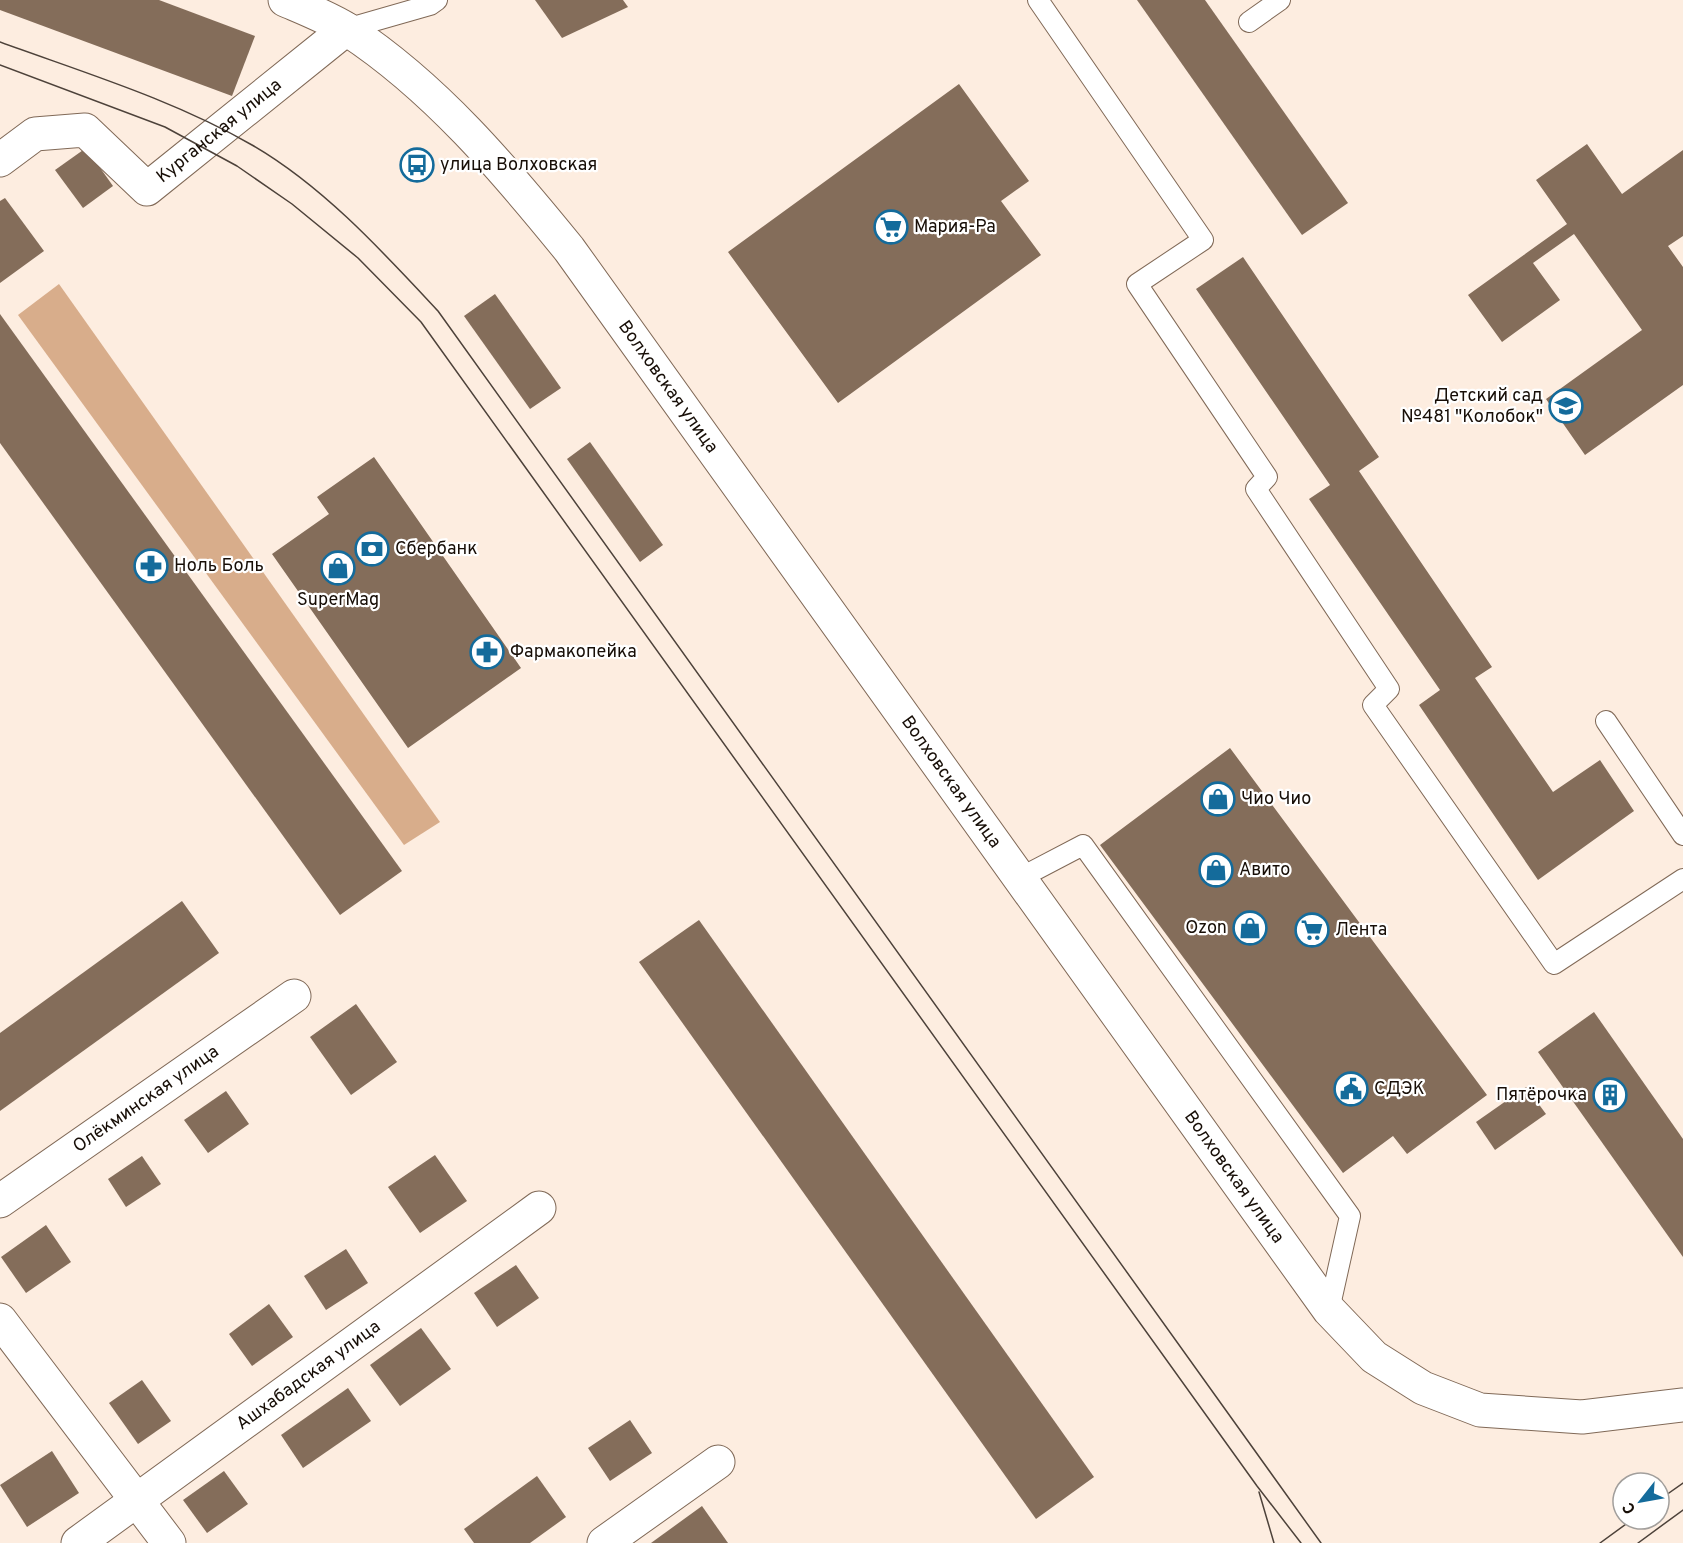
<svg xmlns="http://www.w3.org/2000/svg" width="1683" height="1543" viewBox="0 0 1683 1543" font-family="Overpass,sans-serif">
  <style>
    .forest { fill: #d8ad8b }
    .building { fill: #846d5a }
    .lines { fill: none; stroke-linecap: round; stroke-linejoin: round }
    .lane-casing { stroke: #806957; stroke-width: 22 }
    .street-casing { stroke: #806957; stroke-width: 35 }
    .secondary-casing { stroke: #806957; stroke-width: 35 }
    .lane { stroke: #fff; stroke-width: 20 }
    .street { stroke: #fff; stroke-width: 33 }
    .secondary { stroke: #fff; stroke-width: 33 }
    .tram { stroke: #4d423a; stroke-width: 1.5 }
    .labels { text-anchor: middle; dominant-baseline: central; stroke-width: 4.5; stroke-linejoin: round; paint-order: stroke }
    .street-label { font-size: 18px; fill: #170e07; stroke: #fff }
    .poi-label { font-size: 18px; fill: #170e07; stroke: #fff; text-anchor: start }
  </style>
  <rect width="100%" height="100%" fill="#fdede0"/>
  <path class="forest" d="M59,284l381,538 -36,23 -386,-530z"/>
  <g class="building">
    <path d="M0,0h159l96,36 -23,60 -232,-86z"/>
    <path d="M535,0h88l5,7 -66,31z"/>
    <path d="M1137,0h68l143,203 -46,32z"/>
    <path d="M959,84l70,97 -28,20 40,54 -203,148 -110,-151z"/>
    <path d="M1587,144l35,50 61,-44v86l-15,10 15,21v118l-98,70 -39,-56 96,-69 -68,-96 -41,29 27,37 -58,42 -34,-47 99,-71 -31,-44z"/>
    <path d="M86,148l27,38 -30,22 -28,-38z"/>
    <path d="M5,198l39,53 -44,32v-82z"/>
    <path d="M1243,257l136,200 -20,14 133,196 -17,11 78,114 47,-32 34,51 -96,69 -119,-175 21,-15 -131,-191 21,-14 -134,-196z"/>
    <path d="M495,294l66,94 -31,21 -66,-93z"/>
    <path d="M0,314l402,557 -62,44 -340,-472z"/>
    <path d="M590,442l73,103 -23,17 -73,-103z"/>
    <path d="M374,457l147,211 -113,80 -136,-194 57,-40 -12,-17z"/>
    <path d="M1230,748l257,347 -80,59 -14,-18 -50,37 -243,-328z"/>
    <path d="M182,901l37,52 -219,158v-78z"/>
    <path d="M699,920l395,557 -58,42 -397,-557z"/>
    <path d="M356,1004l41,58 -46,33 -41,-58z"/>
    <path d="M1594,1012l89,127v118l-145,-205z"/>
    <path d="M1526,1087l20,27 -51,36 -19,-28z"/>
    <path d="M226,1091l23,33 -41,29 -24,-33z"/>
    <path d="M435,1155l32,46 -47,32 -32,-46z"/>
    <path d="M142,1156l19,28 -35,23 -18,-28z"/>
    <path d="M46,1225l25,37 -45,31 -25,-36z"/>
    <path d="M346,1249l22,34 -42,27 -22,-34z"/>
    <path d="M516,1265l23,33 -42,29 -23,-34z"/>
    <path d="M269,1304l24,33 -41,29 -23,-32z"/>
    <path d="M421,1328l30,41 -51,37 -30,-41z"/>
    <path d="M142,1380l29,41 -33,23 -29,-41z"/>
    <path d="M348,1388l23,33 -68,47 -22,-33z"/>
    <path d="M630,1420l22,33 -42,28 -22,-33z"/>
    <path d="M52,1451l27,42 -52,34 -27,-42z"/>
    <path d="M224,1471l24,33 -41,29 -24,-33z"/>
    <path d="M537,1476l29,41 -36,26h-56l-10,-14z"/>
    <path d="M702,1506l26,37h-77z"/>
  </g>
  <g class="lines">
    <defs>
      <g id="lane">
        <path d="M1038,0l165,240 -66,44 130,193 -11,12 133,200 -16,16 181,259 129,-85"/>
        <path d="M1249,22l31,-22"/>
        <path d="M346,29l84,-24 7,-5"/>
        <path d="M1606,721l77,114"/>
        <path d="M1020,878l63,-33 267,371 -21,94"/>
      </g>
      <g id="street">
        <path id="s1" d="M0,160l35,-26 50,-4 62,59 199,-160"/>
        <path id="s2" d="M0,1201l294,-205"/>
        <path d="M0,1320l169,223"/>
        <path id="s3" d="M78,1543l461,-335"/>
        <path d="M604,1543l114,-81"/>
      </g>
      <g id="secondary">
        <path id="s4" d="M285,0c21,9 44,18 63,30 87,57 156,139 221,219l760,1061 45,47 49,31 57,22 102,7 101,-12"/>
      </g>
    </defs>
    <use href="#lane" class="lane-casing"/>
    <use href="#street" class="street-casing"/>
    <use href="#secondary" class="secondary-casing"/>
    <use href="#lane" class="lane"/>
    <use href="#street" class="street"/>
    <use href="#secondary" class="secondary"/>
    <g class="tram">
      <path d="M0,42c85,31 174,58 252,103 71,41 131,107 186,166l883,1232"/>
      <path d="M0,65l165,62 72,39 55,38 66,54 63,64 836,1164 44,57"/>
      <path d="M1259,1492l15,51"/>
      <path d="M1659,1500l24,-17"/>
      <path d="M1600,1543l33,-24"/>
      <path d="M1638,1543l45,-33"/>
    </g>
  </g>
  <defs>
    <symbol id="bus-ring" viewBox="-11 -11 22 22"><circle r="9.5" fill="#fff" stroke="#146b9b" stroke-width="1.5"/><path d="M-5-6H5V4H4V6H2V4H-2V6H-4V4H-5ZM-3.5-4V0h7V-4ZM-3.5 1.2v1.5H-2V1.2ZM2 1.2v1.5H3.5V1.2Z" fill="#146b9b"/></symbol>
    <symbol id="supermarket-ring" viewBox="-11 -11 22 22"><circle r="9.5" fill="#fff" stroke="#146b9b" stroke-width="1.5"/><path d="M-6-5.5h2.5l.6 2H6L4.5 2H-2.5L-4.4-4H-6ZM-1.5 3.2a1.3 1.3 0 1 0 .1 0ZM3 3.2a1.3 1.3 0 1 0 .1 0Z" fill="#146b9b"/></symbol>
    <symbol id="school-ring" viewBox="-11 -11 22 22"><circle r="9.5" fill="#fff" stroke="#146b9b" stroke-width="1.5"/><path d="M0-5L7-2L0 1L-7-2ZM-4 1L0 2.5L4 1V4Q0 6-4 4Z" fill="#146b9b"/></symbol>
    <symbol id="bank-ring" viewBox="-11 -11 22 22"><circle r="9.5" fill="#fff" stroke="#146b9b" stroke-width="1.5"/><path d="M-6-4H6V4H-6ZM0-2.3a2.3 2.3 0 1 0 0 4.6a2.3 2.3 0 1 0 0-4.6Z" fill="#146b9b"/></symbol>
    <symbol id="pharmacy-ring" viewBox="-11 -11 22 22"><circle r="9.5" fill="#fff" stroke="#146b9b" stroke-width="1.5"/><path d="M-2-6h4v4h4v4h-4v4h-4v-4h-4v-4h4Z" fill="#146b9b"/></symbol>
    <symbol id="shop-ring" viewBox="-11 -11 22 22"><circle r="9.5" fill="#fff" stroke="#146b9b" stroke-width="1.5"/><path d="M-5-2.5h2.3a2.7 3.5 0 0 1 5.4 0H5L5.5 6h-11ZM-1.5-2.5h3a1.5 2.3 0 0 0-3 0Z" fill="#146b9b"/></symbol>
    <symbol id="civic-ring" viewBox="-11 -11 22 22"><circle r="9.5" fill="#fff" stroke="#146b9b" stroke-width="1.5"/><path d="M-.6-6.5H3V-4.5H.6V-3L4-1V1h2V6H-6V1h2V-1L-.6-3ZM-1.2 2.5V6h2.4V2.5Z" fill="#146b9b"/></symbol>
    <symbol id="building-ring" viewBox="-11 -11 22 22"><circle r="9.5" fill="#fff" stroke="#146b9b" stroke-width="1.5"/><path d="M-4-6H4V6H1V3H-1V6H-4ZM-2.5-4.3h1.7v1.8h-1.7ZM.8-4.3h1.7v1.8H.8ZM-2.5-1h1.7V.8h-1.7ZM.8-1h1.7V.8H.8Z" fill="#146b9b"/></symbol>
  </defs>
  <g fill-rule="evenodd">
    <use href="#bus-ring" x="398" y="146" width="38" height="38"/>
    <use href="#supermarket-ring" x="872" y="208" width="38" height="38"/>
    <use href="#school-ring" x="1547" y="387" width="38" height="38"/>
    <use href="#bank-ring" x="353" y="530" width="38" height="38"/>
    <use href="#pharmacy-ring" x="132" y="547" width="38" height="38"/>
    <use href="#shop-ring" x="319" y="549" width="38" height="38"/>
    <use href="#pharmacy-ring" x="468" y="633" width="38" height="38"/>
    <use href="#shop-ring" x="1199" y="780" width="38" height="38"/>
    <use href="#shop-ring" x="1197" y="851" width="38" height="38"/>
    <use href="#shop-ring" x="1231" y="909" width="38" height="38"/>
    <use href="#supermarket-ring" x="1293" y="911" width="38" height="38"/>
    <use href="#civic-ring" x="1332" y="1070" width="38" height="38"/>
    <use href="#building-ring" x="1591" y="1076" width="38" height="38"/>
  </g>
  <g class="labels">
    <g class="street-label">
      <text stroke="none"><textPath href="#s1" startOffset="272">Курганская улица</textPath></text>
      <text stroke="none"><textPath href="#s4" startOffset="552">Волховская улица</textPath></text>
      <text stroke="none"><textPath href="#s4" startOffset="1038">Волховская улица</textPath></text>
      <text stroke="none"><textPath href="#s2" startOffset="178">Олёкминская улица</textPath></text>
      <text stroke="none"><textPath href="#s4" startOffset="1524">Волховская улица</textPath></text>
      <text stroke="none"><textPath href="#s3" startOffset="285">Ашхабадская улица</textPath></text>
    </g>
    <g class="poi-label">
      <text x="440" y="165">улица Волховская</text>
      <text x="914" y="227">Мария-Ра</text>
      <text x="1543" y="396" text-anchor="end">Детский сад<tspan x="1543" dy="21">№481 "Колобок"</tspan></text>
      <text x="395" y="549">Сбербанк</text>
      <text x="174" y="566">Ноль Боль</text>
      <text x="338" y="600" text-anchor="middle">SuperMag</text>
      <text x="510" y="652">Фармакопейка</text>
      <text x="1241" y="799">Чио Чио</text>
      <text x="1239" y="870">Авито</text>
      <text x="1227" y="928" text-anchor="end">Ozon</text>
      <text x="1335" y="930">Лента</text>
      <text x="1374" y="1089">СДЭК</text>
      <text x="1587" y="1095" text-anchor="end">Пятёрочка</text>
    </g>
  </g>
  <g transform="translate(1641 1501) rotate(239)"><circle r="28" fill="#ffffff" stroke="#a29f9c" stroke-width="1.5"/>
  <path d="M0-4.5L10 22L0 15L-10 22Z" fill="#146b9b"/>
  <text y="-9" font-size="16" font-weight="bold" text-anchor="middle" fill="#170e07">С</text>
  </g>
</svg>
